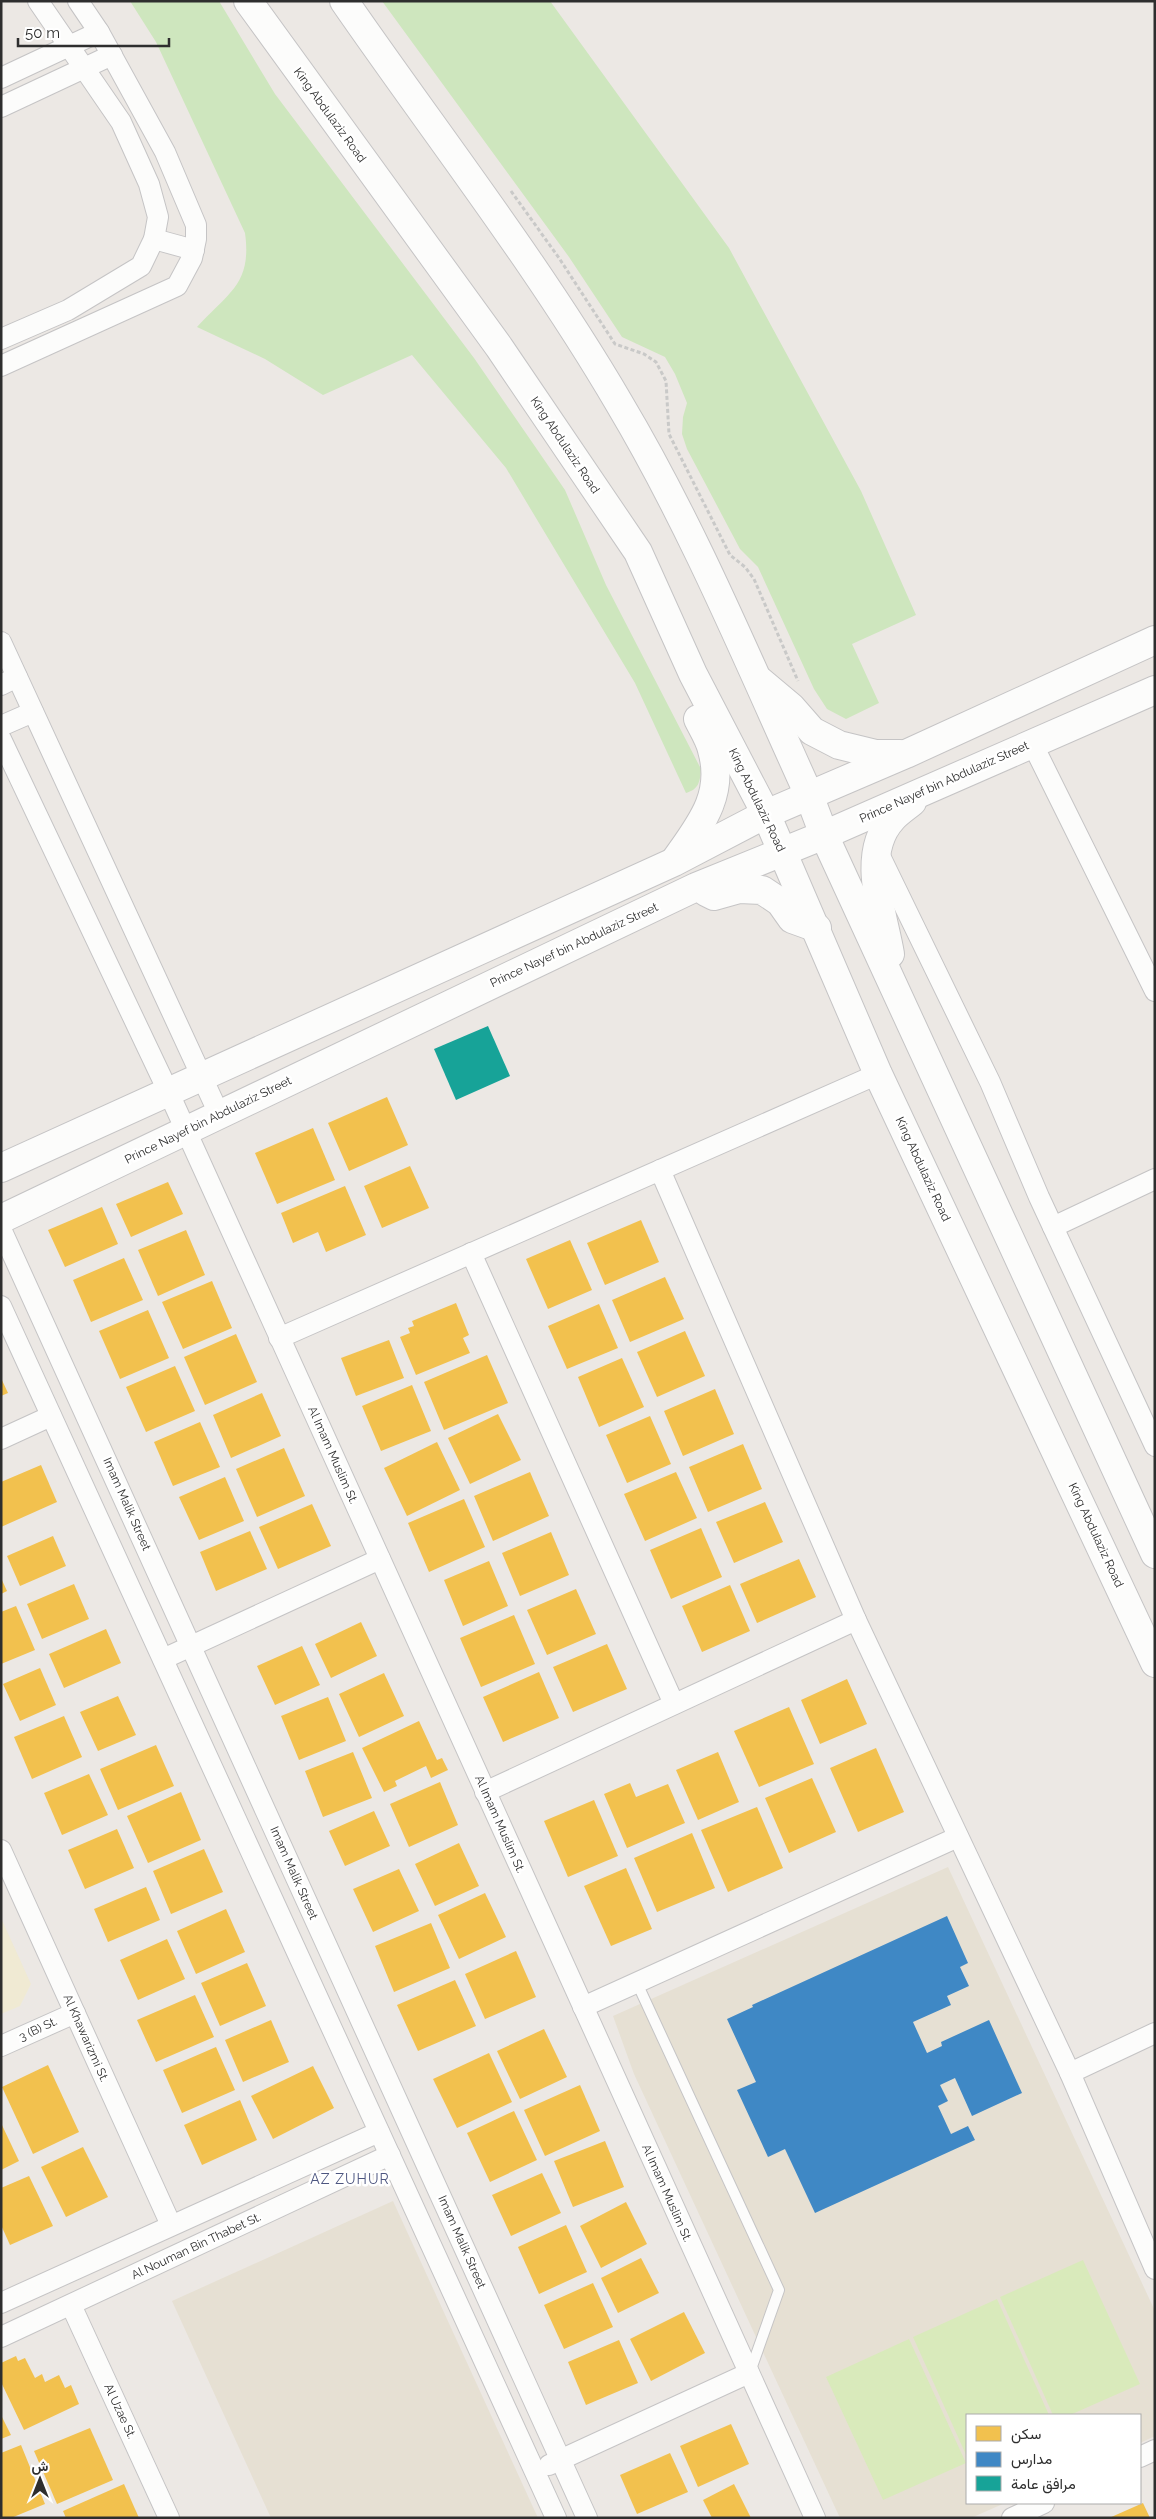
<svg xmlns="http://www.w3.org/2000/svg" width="1156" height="2519" viewBox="0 0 1156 2519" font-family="Raleway,Vazirmatn,sans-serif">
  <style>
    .education { fill: #e6e0d3 }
    .green { fill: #cee6be }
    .sand { fill: #f0ead3 }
    .pitch { fill: #d9eabb }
    .homes { fill: #f2c14e }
    .schools { fill: #3f88c5 }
    .public { fill: #17a398 }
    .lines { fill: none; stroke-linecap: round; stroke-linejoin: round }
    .service-casing { stroke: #c5c4c5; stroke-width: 12 }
    .minor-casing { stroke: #c5c4c5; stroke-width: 22 }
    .secondary-casing { stroke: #c5c4c5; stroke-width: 30 }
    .path { stroke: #c9c9c8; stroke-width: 3; stroke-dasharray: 4 2.5; stroke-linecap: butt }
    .service { stroke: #fcfcfb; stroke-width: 10 }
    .minor { stroke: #fcfcfb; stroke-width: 20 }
    .secondary { stroke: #fcfcfb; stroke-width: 28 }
    .labels { text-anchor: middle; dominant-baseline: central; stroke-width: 5; stroke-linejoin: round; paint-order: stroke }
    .street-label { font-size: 12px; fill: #2e2e2e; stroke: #fff }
    .neighbourhood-label { font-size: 14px; letter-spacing: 1px; fill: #4d5680; stroke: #fff }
  </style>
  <rect width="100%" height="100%" fill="#ece8e4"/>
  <g class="education">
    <path d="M948,1867l207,444v125l-15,7v-28h-173v88h38l-34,15h-131l-206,-444 -21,-58z"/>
    <path d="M393,2201l145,317h-267l-99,-217z"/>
  </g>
  <g class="green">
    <path d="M130,1h89l56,93 199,264 91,132 41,95 95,184c-1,13 -2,20 -15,24l-51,-110 -129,-215 -94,-113 -89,40 -58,-36 -68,-32c32,-35 55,-43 48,-94l-89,-191z"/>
    <path d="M382,1h168l179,247 132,243 55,124 -64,29 27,59 -33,16 -19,-10 -13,-20 -56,-122 -18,-18 -53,-100 -5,-15 1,-17 4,-14 -12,-29 -10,-17 -43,-20 -53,-80z"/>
  </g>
  <path class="sand" d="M1,1918l30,66 -11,22 -19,8z"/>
  <g class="pitch">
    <path d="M1083,2260l57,124 -70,31h-17l-53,-118z"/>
    <path d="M997,2299l52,116h-82v42l-54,-120z"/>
    <path d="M909,2339l57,124 -83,37 -57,-123z"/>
  </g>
  <g class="homes">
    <path d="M387,1097l21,48 -59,26 -21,-48z"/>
    <path d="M313,1128l22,52 -58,24 -22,-51z"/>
    <path d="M410,1166l19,42 -47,20 -18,-42z"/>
    <path d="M168,1182l15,32 -52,23 -15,-33z"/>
    <path d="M345,1186l21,49 -40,17 -8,-20 -25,11 -12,-30z"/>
    <path d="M102,1207l16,37 -53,23 -17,-37z"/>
    <path d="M641,1220l18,42 -54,23 -18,-42z"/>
    <path d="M186,1230l19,45 -47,21 -20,-46z"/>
    <path d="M570,1240l22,50 -44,19 -22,-50z"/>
    <path d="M124,1258l19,42 -52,22 -18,-42z"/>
    <path d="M665,1277l19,42 -54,23 -18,-42z"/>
    <path d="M212,1281l20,47 -49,21 -21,-47z"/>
    <path d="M456,1303l13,32 -6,3 7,15 -54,22 -16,-38 10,-4 -2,-5 6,-2 -2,-5z"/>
    <path d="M599,1304l19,44 -51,21 -19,-43z"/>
    <path d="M148,1310l21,48 -49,21 -21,-48z"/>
    <path d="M685,1331l20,45 -48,21 -20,-45z"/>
    <path d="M236,1334l21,48 -52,23 -21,-48z"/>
    <path d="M389,1340l15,38 -48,18 -15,-38z"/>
    <path d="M487,1355l21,48 -64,27 -20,-48z"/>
    <path d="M622,1358l22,49 -45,20 -21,-50z"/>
    <path d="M175,1366l20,45 -49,21 -20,-45z"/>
    <path d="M1,1378l7,15 -7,3z"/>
    <path d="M412,1385l19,46 -50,20 -19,-45z"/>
    <path d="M715,1389l19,45 -51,22 -19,-45z"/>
    <path d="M262,1393l19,43 -50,22 -18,-43z"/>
    <path d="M498,1414l23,46 -51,24 -22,-46z"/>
    <path d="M650,1416l21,48 -44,19 -21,-48z"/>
    <path d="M200,1422l20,45 -47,19 -19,-44z"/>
    <path d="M437,1442l23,48 -53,26 -23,-48z"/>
    <path d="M743,1444l19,45 -54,23 -19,-45z"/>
    <path d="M284,1448l21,48 -48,21 -21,-48z"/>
    <path d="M41,1465l16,37 -56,25v-45z"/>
    <path d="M530,1472l19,44 -56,25 -19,-45z"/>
    <path d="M676,1472l21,46 -52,23 -21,-47z"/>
    <path d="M225,1477l19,44 -45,19 -20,-43z"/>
    <path d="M464,1499l21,48 -56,25 -21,-49z"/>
    <path d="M765,1502l18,40 -49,21 -18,-41z"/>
    <path d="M312,1504l19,42 -53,23 -19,-42z"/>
    <path d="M701,1528l21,49 -51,22 -21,-49z"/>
    <path d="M250,1531l17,38 -51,22 -16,-39z"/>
    <path d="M551,1532l18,43 -49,21 -18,-43z"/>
    <path d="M53,1536l13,30 -46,20 -13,-30z"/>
    <path d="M799,1559l17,38 -59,26 -17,-39z"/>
    <path d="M489,1561l19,45 -45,20 -19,-46z"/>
    <path d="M1,1578l6,13 -6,3z"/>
    <path d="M74,1584l15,35 -47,20 -15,-35z"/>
    <path d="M730,1585l20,46 -48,21 -20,-46z"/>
    <path d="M576,1589l20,45 -49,21 -20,-45z"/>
    <path d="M16,1606l19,44 -34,14v-52z"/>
    <path d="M514,1615l21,49 -54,23 -21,-49z"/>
    <path d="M361,1622l16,34 -46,22 -16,-34z"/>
    <path d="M106,1629l15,34 -57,25 -15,-34z"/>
    <path d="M607,1644l20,45 -54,23 -20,-45z"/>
    <path d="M302,1646l18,39 -45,20 -18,-39z"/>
    <path d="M40,1668l16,37 -36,16 -17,-37z"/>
    <path d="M539,1672l20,46 -56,24 -20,-45z"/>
    <path d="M384,1673l20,43 -45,21 -20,-43z"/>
    <path d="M847,1679l20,45 -47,20 -19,-44z"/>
    <path d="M118,1696l18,39 -38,16 -18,-39z"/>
    <path d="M328,1697l18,44 -47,19 -18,-44z"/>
    <path d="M789,1707l25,57 -55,23 -25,-56z"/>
    <path d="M64,1716l18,41 -50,22 -18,-42z"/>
    <path d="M419,1721l18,39 5,-2 6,12 -17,8 -5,-12 -31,15 2,5 -13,6 -22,-44z"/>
    <path d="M156,1745l18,41 -56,24 -18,-41z"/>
    <path d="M876,1748l28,64 -46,20 -28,-64z"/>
    <path d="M353,1752l19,46 -49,19 -18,-46z"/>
    <path d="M718,1752l21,50 -41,18 -22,-50z"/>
    <path d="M89,1774l19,41 -46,20 -18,-42z"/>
    <path d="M812,1778l24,54 -47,21 -24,-55z"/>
    <path d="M440,1782l18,43 -49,22 -19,-43z"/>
    <path d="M630,1783l6,14 32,-13 17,39 -58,25 -23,-54z"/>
    <path d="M181,1792l20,48 -53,23 -21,-47z"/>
    <path d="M594,1800l24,56 -50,21 -24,-56z"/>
    <path d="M757,1807l26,61 -55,24 -27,-62z"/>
    <path d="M374,1811l16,35 -45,20 -16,-35z"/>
    <path d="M117,1829l17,39 -49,21 -17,-39z"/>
    <path d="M692,1833l23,55 -58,24 -23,-54z"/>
    <path d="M459,1843l20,43 -44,20 -20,-42z"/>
    <path d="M204,1849l19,43 -52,22 -18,-43z"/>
    <path d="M626,1868l26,61 -41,17 -27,-60z"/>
    <path d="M399,1869l20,42 -46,21 -20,-43z"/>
    <path d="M146,1887l14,33 -52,22 -14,-33z"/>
    <path d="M485,1893l21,44 -47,22 -21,-44z"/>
    <path d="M226,1909l19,43 -49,22 -19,-43z"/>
    <path d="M431,1923l19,45 -56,24 -19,-46z"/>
    <path d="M167,1939l18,40 -47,21 -18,-40z"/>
    <path d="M516,1951l20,46 -51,22 -20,-45z"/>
    <path d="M247,1963l19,43 -46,20 -19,-43z"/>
    <path d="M455,1980l21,46 -58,25 -21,-46z"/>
    <path d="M195,1995l19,42 -58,25 -19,-42z"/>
    <path d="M271,2020l18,42 -46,20 -18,-42z"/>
    <path d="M544,2029l23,48 -47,22 -23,-48z"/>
    <path d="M216,2047l19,43 -53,23 -19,-43z"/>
    <path d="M489,2053l23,49 -55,26 -24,-49z"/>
    <path d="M48,2065l31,67 -46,22 -31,-67z"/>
    <path d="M313,2066l21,42 -61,31 -22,-43z"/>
    <path d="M580,2085l20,46 -55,25 -21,-46z"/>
    <path d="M240,2100l17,40 -55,25 -18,-40z"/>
    <path d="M514,2111l23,49 -47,22 -23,-49z"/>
    <path d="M1,2123l18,38 -18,9z"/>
    <path d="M605,2141l19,46 -51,20 -19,-46z"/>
    <path d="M83,2147l25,50 -42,20 -25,-50z"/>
    <path d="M542,2173l19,40 -50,23 -19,-41z"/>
    <path d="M29,2176l24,50 -43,19 -9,-20v-37z"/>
    <path d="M626,2202l21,42 -46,24 -21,-42z"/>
    <path d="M566,2225l21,47 -48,22 -21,-47z"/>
    <path d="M641,2258l18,35 -41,20 -17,-35z"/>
    <path d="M593,2283l20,44 -49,22 -20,-44z"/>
    <path d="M684,2312l21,41 -54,28 -21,-42z"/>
    <path d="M619,2340l19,43 -52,22 -18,-43z"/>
    <path d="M16,2356l2,5 7,-3 10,20 7,-4 3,8 14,-7 6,13 6,-3 8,19 -55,26 -23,-48v-19z"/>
    <path d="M1,2415l10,20 -10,4z"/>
    <path d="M731,2424l18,40 -51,23 -18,-41z"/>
    <path d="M90,2428l23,52 -56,24 -23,-53z"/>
    <path d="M21,2445l24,59 -34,14h-10v-65z"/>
    <path d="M670,2453l18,39 -51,22 -17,-39z"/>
    <path d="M124,2484l15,34h-73l-3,-7z"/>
    <path d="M734,2484l17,34h-39l-9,-18z"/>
    <path d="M1143,2503l7,15h-41z"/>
  </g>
  <path class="schools" d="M947,1916l21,47 -8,4 9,19 -22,10 4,9 -38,17 14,31 15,-7 -1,-4 48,-22 33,73 -50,23 -17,-38 -15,7 8,16 -10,5 13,28 17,-8 7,14 -160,73 -30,-64 -17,8 -31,-67 19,-8 -29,-63 26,-12 -1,-2z"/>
  <path class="public" d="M488,1026l22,50 -54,24 -22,-51z"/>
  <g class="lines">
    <defs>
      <path id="service" d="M637,1983l142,307 -29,82"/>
      <g id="minor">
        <path d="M78,1l21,31"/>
        <path d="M1,78l98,-46 66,120 31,73v14l-4,19 -15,28 -176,80"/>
        <path d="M1,107l111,-52"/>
        <path d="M154,239l40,11"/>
        <path d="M1,339l67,-29 73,-44 13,-27 4,-22 -9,-33 -28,-62 -83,-121"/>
        <path d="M1,642l218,472"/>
        <path d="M1,685l16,-8"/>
        <path d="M1,726l32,-14"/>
        <path d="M1,739l167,352 647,1427"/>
        <path d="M1032,743l123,248"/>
        <path d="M878,852l112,230 49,115 116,249"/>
        <path d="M660,1170l196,450 214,453 85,196"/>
        <path d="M1053,1227l102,-48"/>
        <path d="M1,1229l586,1289"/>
        <path d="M471,1253l203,451"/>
        <path d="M1,1306l555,1212"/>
        <path d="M279,1338l599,-264"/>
        <path d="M1,1439l50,-23"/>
        <path d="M163,1659l217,-100"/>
        <path d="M485,1792l371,-172"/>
        <path d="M1,1850l170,375"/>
        <path d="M583,2007l375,-170"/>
        <path d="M1,2046l74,-33"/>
        <path d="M1070,2073l85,-40"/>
        <path d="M1,2303l378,-171"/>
        <path d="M71,2305l98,213"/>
        <path d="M1,2337l389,-182"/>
        <path d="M1140,2457l15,-7"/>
        <path d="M549,2465l200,-92"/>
        <path d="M1012,2518l32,-15"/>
      </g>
      <g id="secondary">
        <path d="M248,1l251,346 139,205 55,122 73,140 112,260 277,589"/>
        <path d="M344,1c92,133 193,262 275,402 74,124 130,260 190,392l15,40 331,719"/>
        <path d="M760,681l31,26 21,24 27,14 37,9h24"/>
        <path d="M676,859c24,-34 49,-64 36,-109 -2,-10 -9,-21 -14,-31"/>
        <path d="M706,892l8,4 25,-7 23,1 18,12 12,17 25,9"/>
        <path d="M890,954c-7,-41 -30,-100 2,-135 5,-6 14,-12 20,-17"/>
        <path d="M1,1168l673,-306 92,-48 140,-60 249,-114"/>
        <path d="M1,1219l695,-332 128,-52 331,-145"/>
      </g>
    </defs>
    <use href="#service" class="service-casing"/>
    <use href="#minor" class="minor-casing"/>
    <use href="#secondary" class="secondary-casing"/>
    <path class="path" d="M511,191l48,67 56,86 29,10 12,8 10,19 3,53 61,121 15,12 9,12 44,102"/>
    <use href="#service" class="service"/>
    <use href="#minor" class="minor"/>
    <use href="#secondary" class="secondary"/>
  </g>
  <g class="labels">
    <g class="street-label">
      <text transform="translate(330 115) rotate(54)">King Abdulaziz Road</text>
      <text transform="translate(565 445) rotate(56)">King Abdulaziz Road</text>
      <text transform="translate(944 782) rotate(-24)">Prince Nayef bin Abdulaziz Street</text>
      <text transform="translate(757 800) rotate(64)">King Abdulaziz Road</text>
      <text transform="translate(574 945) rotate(-25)">Prince Nayef bin Abdulaziz Street</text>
      <text transform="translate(208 1120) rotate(-26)">Prince Nayef bin Abdulaziz Street</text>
      <text transform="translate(923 1169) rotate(65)">King Abdulaziz Road</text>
      <text transform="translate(333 1455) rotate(66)">Al Imam Muslim St.</text>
      <text transform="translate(127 1504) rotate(66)">Imam Malik Street</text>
      <text transform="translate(1096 1535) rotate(65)">King Abdulaziz Road</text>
      <text transform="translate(500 1824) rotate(66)">Al Imam Muslim St.</text>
      <text transform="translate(294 1873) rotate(66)">Imam Malik Street</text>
      <text transform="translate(38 2029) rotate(-25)">3 (B) St.</text>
      <text transform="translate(86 2038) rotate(66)">Al Khawarizmi St.</text>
      <text transform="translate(667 2193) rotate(66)">Al Imam Muslim St.</text>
      <text transform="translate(462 2242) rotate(66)">Imam Malik Street</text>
      <text transform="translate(196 2246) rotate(-25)">Al Nouman Bin Thabet St.</text>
      <text transform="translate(120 2411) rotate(65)">Al Uzae St.</text>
    </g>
    <g class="neighbourhood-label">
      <text x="350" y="2179">AZ ZUHUR</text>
    </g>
  </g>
  <rect width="1156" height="2519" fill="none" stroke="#2e2e2e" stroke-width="5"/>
  <rect x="966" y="2414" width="175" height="90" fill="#ffffff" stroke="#ababab"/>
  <rect x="976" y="2426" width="25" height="15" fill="#f2c14e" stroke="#ababab"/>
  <text x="1011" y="2439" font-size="15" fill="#2e2e2e">سكن</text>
  <rect x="976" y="2452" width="25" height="15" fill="#3f88c5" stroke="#ababab"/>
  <text x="1011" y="2464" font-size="15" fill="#2e2e2e">مدارس</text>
  <rect x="976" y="2476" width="25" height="15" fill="#17a398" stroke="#ababab"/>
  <text x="1011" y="2489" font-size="15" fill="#2e2e2e">مرافق عامة</text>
  <g transform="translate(40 2479)" stroke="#ffffff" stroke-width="4" paint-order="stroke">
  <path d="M0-4L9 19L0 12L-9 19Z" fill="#2e2e2e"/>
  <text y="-8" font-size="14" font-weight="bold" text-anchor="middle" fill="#2e2e2e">ش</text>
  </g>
  <path d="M18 38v8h151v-8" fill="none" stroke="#2e2e2e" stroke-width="2.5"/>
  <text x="25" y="38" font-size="15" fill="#2e2e2e" stroke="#ffffff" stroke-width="4" paint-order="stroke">50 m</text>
</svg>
